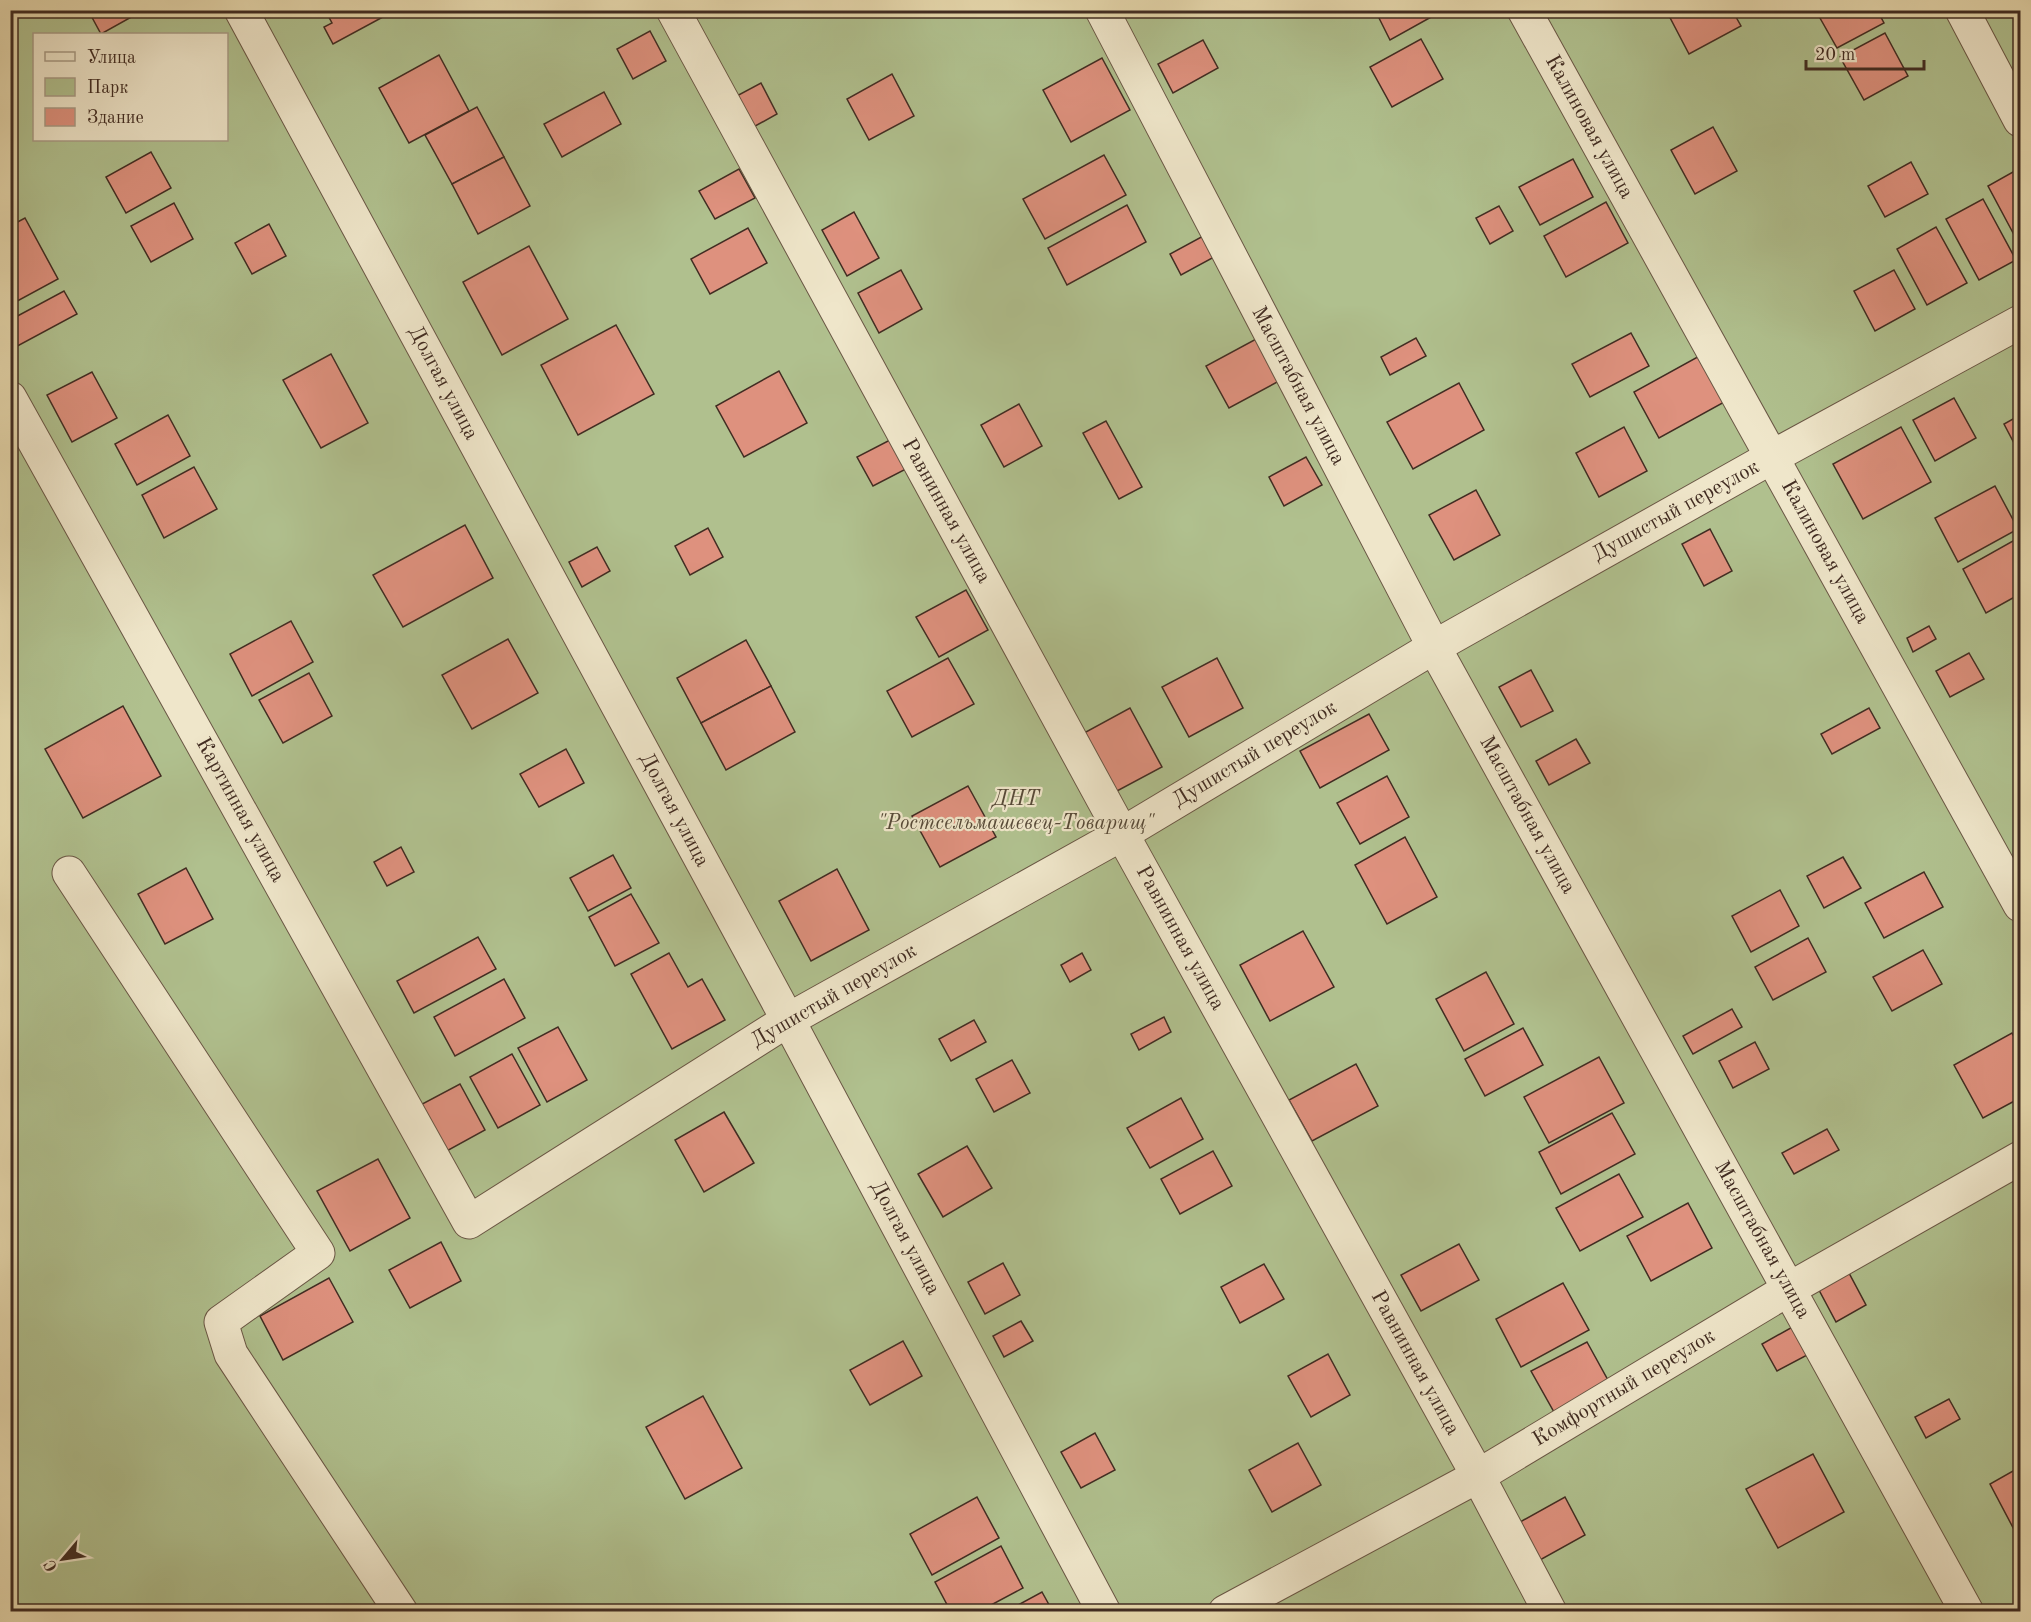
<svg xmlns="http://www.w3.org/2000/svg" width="2031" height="1622" viewBox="0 0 2031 1622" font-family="'Old Standard TT',serif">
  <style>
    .green { fill: #b0c08e; stroke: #787658; stroke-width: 1.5; fill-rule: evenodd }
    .building { fill: #de917e; stroke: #412c22; stroke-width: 1.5 }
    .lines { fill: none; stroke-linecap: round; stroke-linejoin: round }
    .minor-casing { stroke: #6a5745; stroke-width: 35 }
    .minor { stroke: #efe6ca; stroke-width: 33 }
    .labels { text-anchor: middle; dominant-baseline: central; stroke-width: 4.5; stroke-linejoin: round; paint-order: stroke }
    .street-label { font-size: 21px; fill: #412c22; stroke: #efe6ca }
    .park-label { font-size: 21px; font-style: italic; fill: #574a38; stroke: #efe6ca }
  </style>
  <rect width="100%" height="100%" fill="#e6d8ad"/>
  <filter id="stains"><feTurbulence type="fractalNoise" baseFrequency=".00333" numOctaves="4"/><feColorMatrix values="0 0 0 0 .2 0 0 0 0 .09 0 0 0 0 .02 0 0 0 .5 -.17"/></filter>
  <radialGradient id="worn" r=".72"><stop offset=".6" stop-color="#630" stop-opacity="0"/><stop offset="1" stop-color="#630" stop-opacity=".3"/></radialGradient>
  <path class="green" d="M11,11h2009v1600l-2009,1zM34,34h192v106h-192z"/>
  <g class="building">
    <path d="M88,10h56l-43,24z"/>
    <path d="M325,10h69v1l-61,33 -9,-17 8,-4z"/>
    <path d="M1375,10h67v1l-52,29z"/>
    <path d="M1666,10h66l9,16 -52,28z"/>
    <path d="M1877,10l7,13 -47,25 -21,-37z"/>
    <path d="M650,31l16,30 -33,18 -16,-30z"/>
    <path d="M1885,33l23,43 -44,24 -24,-43z"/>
    <path d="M1421,39l22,40 -51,28 -22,-40z"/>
    <path d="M1203,40l15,28 -45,25 -15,-29z"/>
    <path d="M439,55l30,56 -60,32 -30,-55z"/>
    <path d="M1102,58l28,52 -59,32 -28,-52z"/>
    <path d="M892,74l22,42 -45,24 -22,-41z"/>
    <path d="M761,83l16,31 -29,16 -17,-31z"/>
    <path d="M604,92l17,32 -59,33 -18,-33z"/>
    <path d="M477,107l27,50 -52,27 -27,-49z"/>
    <path d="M1713,127l24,44 -42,23 -24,-44z"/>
    <path d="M151,152l20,36 -45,25 -20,-36z"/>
    <path d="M1104,155l22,40 -81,44 -22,-40z"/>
    <path d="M504,157l26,49 -52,28 -26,-50z"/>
    <path d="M1573,159l20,38 -53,28 -21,-38z"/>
    <path d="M1911,162l17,32 -43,23 -17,-31z"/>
    <path d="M2020,168v78l-32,-60z"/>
    <path d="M739,169l16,29 -40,21 -16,-28z"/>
    <path d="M1983,199l33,61 -37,20 -33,-61z"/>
    <path d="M1606,202l22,41 -62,34 -22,-41z"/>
    <path d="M174,203l19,36 -42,23 -20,-36z"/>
    <path d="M1127,205l19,37 -79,43 -19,-37z"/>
    <path d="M1499,206l14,25 -23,13 -14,-26z"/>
    <path d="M854,212l25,46 -32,18 -25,-46z"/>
    <path d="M25,218l33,61 -48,26v-79z"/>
    <path d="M269,224l17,32 -34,18 -17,-31z"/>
    <path d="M1936,227l31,56 -40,22 -30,-56z"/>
    <path d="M748,228l19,35 -57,31 -19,-35z"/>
    <path d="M1205,235l11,21 -35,19 -11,-21z"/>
    <path d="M529,246l39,73 -66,36 -39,-73z"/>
    <path d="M901,270l21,39 -43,24 -21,-40z"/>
    <path d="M1894,270l21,39 -40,22 -21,-40z"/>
    <path d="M64,291l13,23 -67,36v-30z"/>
    <path d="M616,325l38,69 -76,41 -37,-70z"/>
    <path d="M1631,333l18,33 -59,31 -18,-33z"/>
    <path d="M1258,338l23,42 -52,28 -23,-42z"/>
    <path d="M1416,338l10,18 -36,19 -9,-18z"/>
    <path d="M331,354l37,69 -47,25 -38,-68z"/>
    <path d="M1703,354l25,46 -69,38 -25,-46z"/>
    <path d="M779,371l28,52 -63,34 -28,-51z"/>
    <path d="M92,372l25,46 -45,24 -25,-47z"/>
    <path d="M1459,383l25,47 -71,39 -26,-47z"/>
    <path d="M1954,398l22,40 -41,23 -22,-41z"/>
    <path d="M1019,404l23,42 -38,21 -23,-42z"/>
    <path d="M168,415l22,41 -53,29 -22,-41z"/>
    <path d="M2020,415v27l-5,3 -11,-21z"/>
    <path d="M1106,421l36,66 -23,12 -36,-66z"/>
    <path d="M1624,427l23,44 -48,26 -23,-44z"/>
    <path d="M1901,427l30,55 -68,37 -30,-55z"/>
    <path d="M890,440l16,29 -33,17 -16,-29z"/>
    <path d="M1306,457l16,28 -38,21 -15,-29z"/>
    <path d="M194,467l23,42 -53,29 -22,-43z"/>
    <path d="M1995,486l23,43 -60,33 -23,-44z"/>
    <path d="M1476,490l24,45 -46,25 -25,-45z"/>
    <path d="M465,525l28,53 -90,49 -30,-52z"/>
    <path d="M708,528l15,29 -33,18 -15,-29z"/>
    <path d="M1710,529l22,42 -28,15 -22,-42z"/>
    <path d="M2020,537v57l-34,19 -23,-44z"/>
    <path d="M597,547l13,24 -28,16 -13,-25z"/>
    <path d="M966,590l22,40 -49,27 -23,-40z"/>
    <path d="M291,621l22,41 -61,34 -22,-42z"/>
    <path d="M1929,626l7,13 -23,13 -6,-14z"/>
    <path d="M508,639l30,54 -66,36 -30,-54z"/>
    <path d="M746,640l25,46 -70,37 -24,-45z"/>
    <path d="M1969,653l15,26 -34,18 -14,-26z"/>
    <path d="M948,658l26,46 -62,33 -25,-46z"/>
    <path d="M1217,658l26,50 -54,29 -27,-50z"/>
    <path d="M1531,670l22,41 -32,16 -22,-40z"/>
    <path d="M309,673l23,43 -49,27 -24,-43z"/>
    <path d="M771,686l24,46 -69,38 -25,-47z"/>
    <path d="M123,706l38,70 -78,42 -38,-69z"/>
    <path d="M1130,708l32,59 -45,24 -33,-58z"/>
    <path d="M1869,708l11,20 -48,26 -11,-20z"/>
    <path d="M1369,714l20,36 -69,38 -20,-37z"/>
    <path d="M1576,739l14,24 -41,22 -13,-24z"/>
    <path d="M566,749l18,34 -45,24 -19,-33z"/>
    <path d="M1387,776l22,41 -49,27 -23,-41z"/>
    <path d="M968,786l28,51 -56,30 -28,-51z"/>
    <path d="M1405,837l32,60 -50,27 -32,-59z"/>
    <path d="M401,847l13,25 -27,14 -13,-24z"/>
    <path d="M613,855l18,33 -43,23 -18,-33z"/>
    <path d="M1843,857l18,31 -37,20 -17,-32z"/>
    <path d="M186,868l27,51 -48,25 -27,-50z"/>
    <path d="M837,869l32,61 -58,31 -32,-60z"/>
    <path d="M1924,872l19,35 -59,31 -19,-35z"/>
    <path d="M1780,890l19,36 -48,26 -19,-36z"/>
    <path d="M631,894l28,49 -44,23 -26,-49z"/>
    <path d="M1303,931l31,56 -64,34 -30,-56z"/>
    <path d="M478,937l18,32 -82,44 -17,-32z"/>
    <path d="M1808,938l18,34 -53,28 -18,-33z"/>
    <path d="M1923,950l19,34 -50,27 -19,-34z"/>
    <path d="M669,953l19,34 14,-8 23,41 -53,29 -41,-75z"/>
    <path d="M1082,953l9,17 -21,12 -9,-17z"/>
    <path d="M1486,972l28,52 -50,27 -28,-52z"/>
    <path d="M504,979l21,39 -70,38 -21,-39z"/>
    <path d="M1732,1009l10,18 -49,27 -10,-18z"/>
    <path d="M1164,1017l7,15 -32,18 -8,-16z"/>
    <path d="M974,1020l12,22 -35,19 -12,-22z"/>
    <path d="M558,1027l29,53 -40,22 -29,-54z"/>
    <path d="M1523,1028l20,37 -58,31 -20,-37z"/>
    <path d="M2012,1033l8,15v50l-37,20 -29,-53z"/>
    <path d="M1755,1042l14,27 -36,19 -14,-27z"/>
    <path d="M512,1054l28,51 -42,23 -28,-51z"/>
    <path d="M1599,1057l25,46 -75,40 -25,-46z"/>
    <path d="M1012,1060l18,33 -36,19 -18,-33z"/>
    <path d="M1356,1064l22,42 -66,35 -23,-41z"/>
    <path d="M460,1084l25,46 -51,28 -25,-47z"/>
    <path d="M1181,1098l22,41 -53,29 -23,-40z"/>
    <path d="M724,1112l30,51 -50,29 -29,-52z"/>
    <path d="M1612,1113l23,41 -74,40 -22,-42z"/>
    <path d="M1827,1129l12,21 -45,24 -12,-21z"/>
    <path d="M967,1146l25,42 -49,29 -25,-43z"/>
    <path d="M1213,1151l19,35 -52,28 -19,-35z"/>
    <path d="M378,1159l32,59 -60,33 -33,-60z"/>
    <path d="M1619,1174l24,43 -63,34 -24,-43z"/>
    <path d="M1688,1203l24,45 -61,33 -24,-45z"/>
    <path d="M441,1242l20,39 -51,27 -21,-38z"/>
    <path d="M1459,1244l20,36 -58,31 -20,-36z"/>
    <path d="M1841,1258l25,47 -30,17 -25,-47z"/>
    <path d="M1003,1263l17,32 -35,19 -17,-32z"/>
    <path d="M1264,1264l20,35 -44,24 -19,-36z"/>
    <path d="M329,1278l24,44 -70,38 -23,-44z"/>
    <path d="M1563,1283l26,47 -68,37 -25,-48z"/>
    <path d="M1021,1321l12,20 -29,16 -11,-21z"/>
    <path d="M1796,1325l15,28 -34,18 -15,-27z"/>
    <path d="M903,1341l19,35 -52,29 -20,-35z"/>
    <path d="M1587,1342l22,40 -55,30 -23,-41z"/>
    <path d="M1328,1354l22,41 -39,22 -23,-41z"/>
    <path d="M703,1396l39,72 -57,31 -39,-72z"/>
    <path d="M1949,1399l11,20 -34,19 -11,-21z"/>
    <path d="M1095,1433l20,37 -34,18 -20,-36z"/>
    <path d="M1298,1443l23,42 -49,27 -23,-42z"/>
    <path d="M1813,1454l31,58 -66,36 -32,-59z"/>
    <path d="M2020,1467v72h-1l-29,-55z"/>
    <path d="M977,1497l22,41 -67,37 -22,-41z"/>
    <path d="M1565,1497l20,38 -45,25 -20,-38z"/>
    <path d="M1001,1546l22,42 -45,24h-27l-16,-30z"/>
    <path d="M1042,1592l11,20h-48z"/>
  </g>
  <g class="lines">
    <defs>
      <g id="minor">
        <path d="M241,10l547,1010 316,592"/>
        <path d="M673,10l449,824 356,642 72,136"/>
        <path d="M1102,10l332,637 533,965"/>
        <path d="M1524,10l496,895"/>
        <path d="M1962,10l58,110"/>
        <path d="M10,398l459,824 319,-202 334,-186 312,-187 338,-190 248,-135"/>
        <path d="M69,873l249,380 -97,69 10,32 170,258"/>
        <path d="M1225,1612l253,-136 311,-187 231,-131"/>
      </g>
    </defs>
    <use href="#minor" class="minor-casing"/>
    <use href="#minor" class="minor"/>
  </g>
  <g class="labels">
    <g class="street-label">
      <text transform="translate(1589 127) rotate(61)">Калиновая улица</text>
      <text transform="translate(443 383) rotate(62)">Долгая улица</text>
      <text transform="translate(1298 386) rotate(62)">Масштабная улица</text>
      <text transform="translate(946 511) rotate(61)">Равнинная улица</text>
      <text transform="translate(1676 511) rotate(-29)">Душистый переулок</text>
      <text transform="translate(1825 552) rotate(61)">Калиновая улица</text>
      <text transform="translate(1255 754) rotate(-31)">Душистый переулок</text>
      <text transform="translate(240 810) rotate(61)">Картинная улица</text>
      <text transform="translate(674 810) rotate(62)">Долгая улица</text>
      <text transform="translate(1527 815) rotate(61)">Масштабная улица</text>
      <text transform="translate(1180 938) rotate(61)">Равнинная улица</text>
      <text transform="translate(834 996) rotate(-30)">Душистый переулок</text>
      <text transform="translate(905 1238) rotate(62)">Долгая улица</text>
      <text transform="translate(1762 1240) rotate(61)">Масштабная улица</text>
      <text transform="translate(1415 1363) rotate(61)">Равнинная улица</text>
      <text transform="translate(1624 1388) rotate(-31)">Комфортный переулок</text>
    </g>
    <g class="park-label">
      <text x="1016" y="799">ДНТ<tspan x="1016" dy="24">"Ростсельмашевец-Товарищ"</tspan></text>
    </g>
  </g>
  <rect width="2031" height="1622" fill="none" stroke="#e6d8ad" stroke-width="36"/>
  <rect x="12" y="12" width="2007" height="1598" fill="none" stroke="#412c22" stroke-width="3"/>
  <rect x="18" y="18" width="1995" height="1586" fill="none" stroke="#412c22" stroke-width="1.5"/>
  <rect x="33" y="33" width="195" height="108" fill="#efe6ca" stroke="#a99c87" stroke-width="1.5"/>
  <rect x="45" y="52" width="30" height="9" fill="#efe6ca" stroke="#a99c87" stroke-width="1.5"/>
  <text x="87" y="63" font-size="18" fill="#412c22">Улица</text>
  <rect x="45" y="78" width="30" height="18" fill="#b0c08e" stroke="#a99c87" stroke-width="1.5"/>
  <text x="87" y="93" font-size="18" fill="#412c22">Парк</text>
  <rect x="45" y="108" width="30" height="18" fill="#de917e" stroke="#a99c87" stroke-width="1.5"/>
  <text x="87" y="123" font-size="18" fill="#412c22">Здание</text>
  <g transform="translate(63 1559) rotate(241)" stroke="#efe6ca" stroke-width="4.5" paint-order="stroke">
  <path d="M0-4.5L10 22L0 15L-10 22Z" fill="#412c22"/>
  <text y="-9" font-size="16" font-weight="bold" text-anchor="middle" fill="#412c22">С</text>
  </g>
  <path d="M1806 60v9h118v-9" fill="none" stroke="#412c22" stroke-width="3"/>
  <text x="1815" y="60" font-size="18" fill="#412c22" stroke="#efe6ca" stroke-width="4.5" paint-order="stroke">20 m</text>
  <rect width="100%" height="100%" filter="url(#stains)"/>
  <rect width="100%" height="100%" fill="url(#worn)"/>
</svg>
